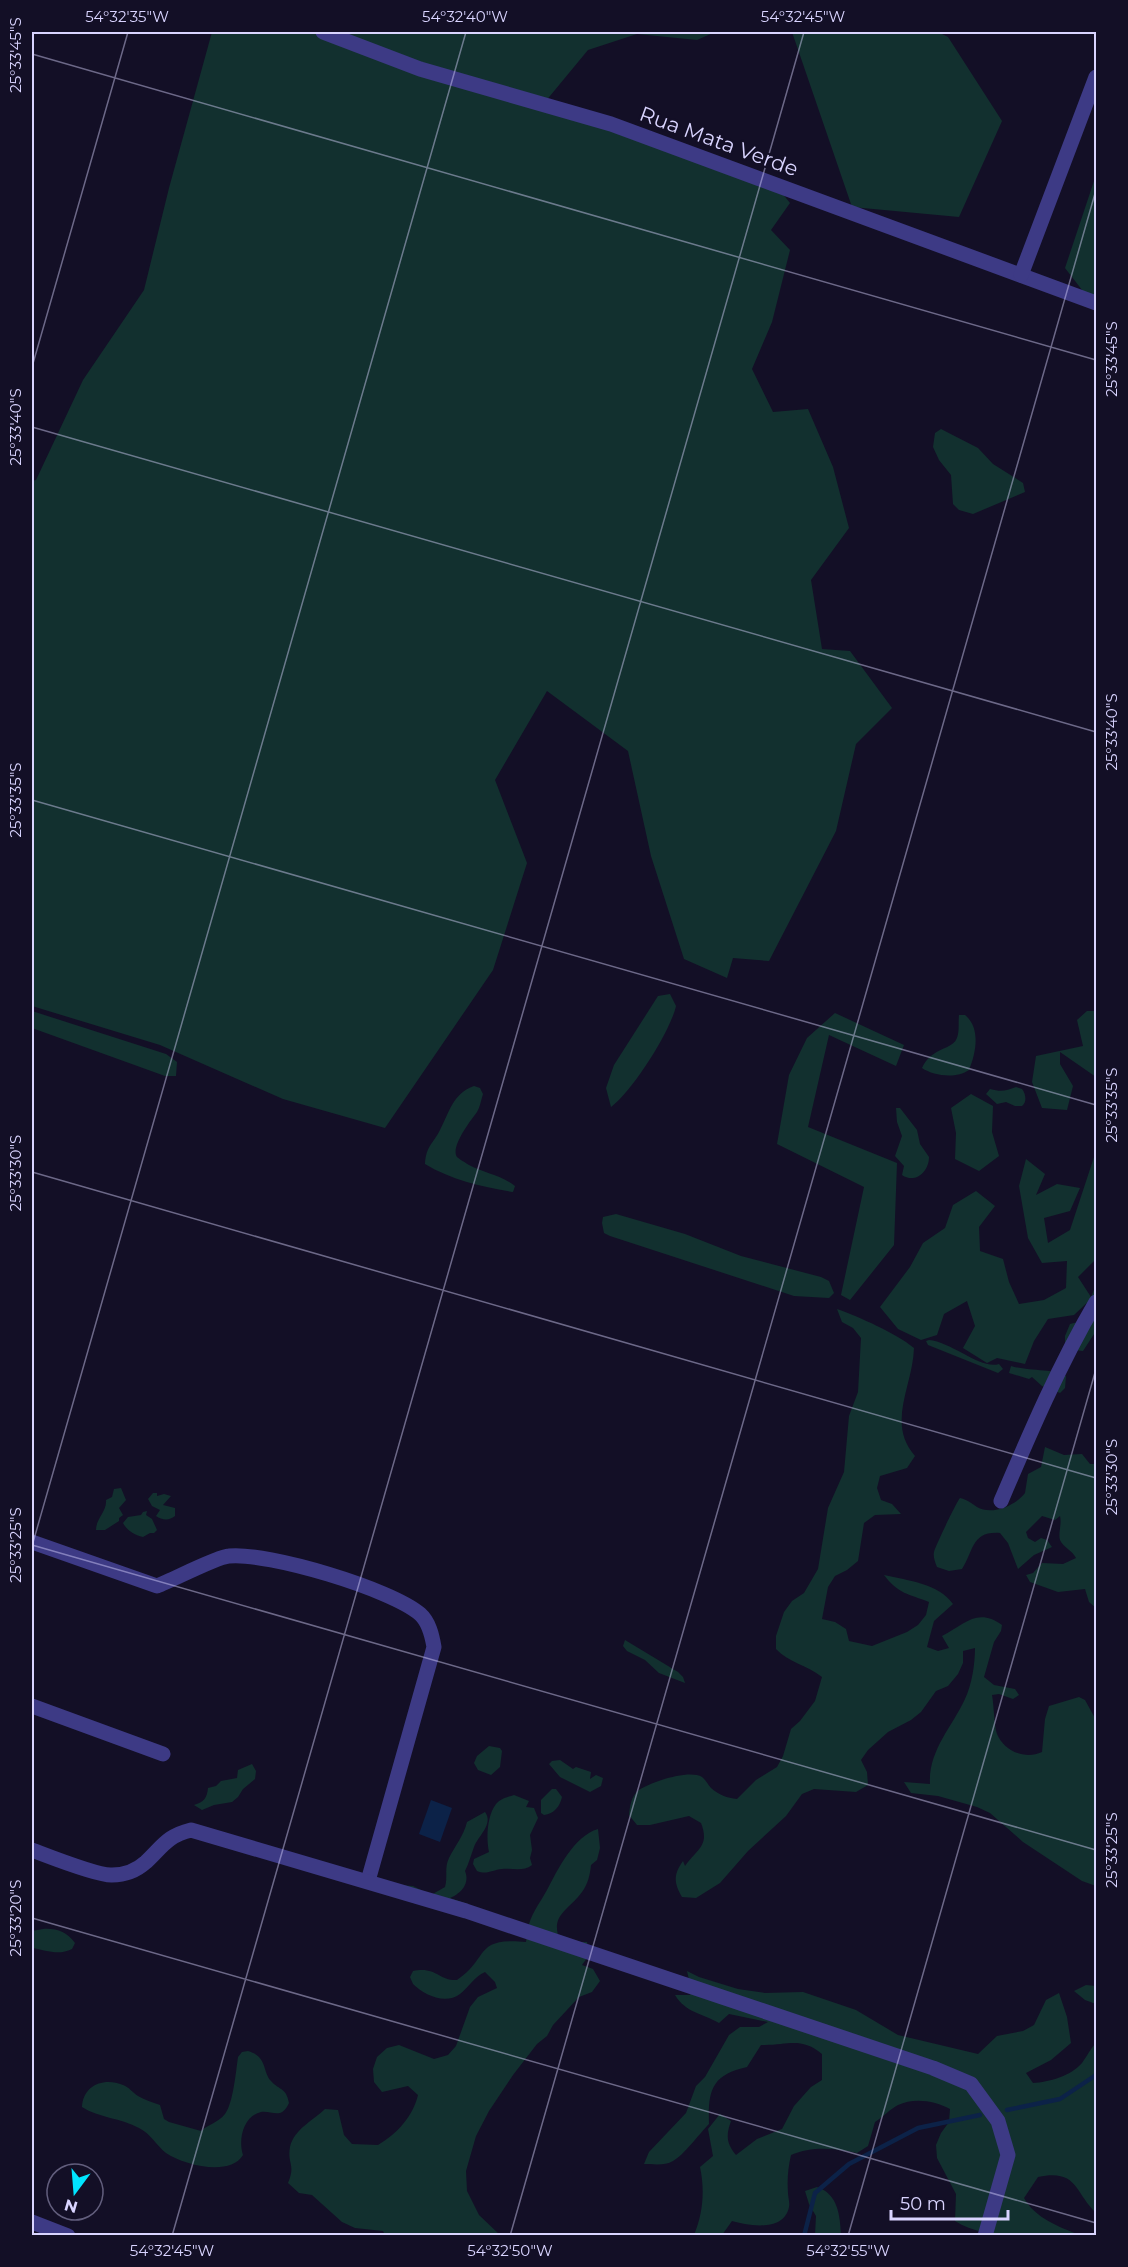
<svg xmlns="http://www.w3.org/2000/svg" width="1128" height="2267" viewBox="0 0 1128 2267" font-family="Montserrat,sans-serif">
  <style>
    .green { fill: #12302f }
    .water { fill: #0c2248 }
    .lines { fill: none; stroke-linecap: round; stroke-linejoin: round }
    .stream { stroke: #0c2248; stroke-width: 4.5 }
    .minor { stroke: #3d3a85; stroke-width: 15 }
    .ticks { fill: none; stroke: #d9d4ff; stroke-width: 1.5; stroke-opacity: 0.45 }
    .labels { text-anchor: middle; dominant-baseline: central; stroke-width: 4.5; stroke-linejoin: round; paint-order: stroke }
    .street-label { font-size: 21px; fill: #d9d4ff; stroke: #130f26 }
    .neatline { fill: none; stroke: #d9d4ff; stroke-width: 2 }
    .ticks-label { font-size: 15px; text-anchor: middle; fill: #d9d4ff }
  </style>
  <rect width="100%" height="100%" fill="#130f26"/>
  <g class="green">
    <path d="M212,32h503l-18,8 -60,-6 -49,16 -43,52 222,72 23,29 -19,27 19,20 -18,72 -20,47 21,43 35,-3 25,58 16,61 -38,52 11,69 28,2 42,57 -36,36 -20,87 -67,130 -36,-3 -6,20 -43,-19 -33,-103 -23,-105 -81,-60 -52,89 32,83 -34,107 -108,158 -102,-29 -123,-54 -128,-39v-525l4,-1 47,-100 61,-90 25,-102z"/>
    <path d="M792,32h146l10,5 54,84 -43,96 -107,-10z"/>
    <path d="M1096,175v133l-31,-40z"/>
    <path d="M941,429l37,19 15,16 30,19 2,9 -52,22 -14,-4 -6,-6 -2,-29 -12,-15 -6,-13 2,-14z"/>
    <path d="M670,994l6,12c-6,26 -43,84 -65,101l-5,-19 8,-23 44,-69z"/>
    <path d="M32,1011l134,43 11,8 -1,14h-11l-133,-48z"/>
    <path d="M1087,1011h9v66l-36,-25v12l13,22 -6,24 -25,-2 -10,-26 4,-26 47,-10 -6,-26z"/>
    <path d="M835,1013l69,32 -8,21 -67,-31 -21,92 89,36 -3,82 -44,55 -9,-5 23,-108 -87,-43 12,-69 18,-37z"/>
    <path d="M959,1015h6c16,13 11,38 4,55 -13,9 -35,6 -47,-2 9,-20 28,-18 34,-28 4,-7 2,-17 3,-25z"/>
    <path d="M474,1086l6,2 3,6c-2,6 -3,13 -6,18 -6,8 -27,35 -20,45 2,2 9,6 12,8 15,8 32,10 46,21l-2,6c-30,-5 -62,-12 -88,-28 1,-18 8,-20 15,-34 9,-17 13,-37 34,-44z"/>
    <path d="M1016,1087l6,2c4,5 5,13 0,17h-7l-9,-4 -9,2 -11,-10 4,-5c11,3 16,2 26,-2z"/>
    <path d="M971,1094l22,12 -1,26 7,24 -20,15 -24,-12 1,-26 -5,-25z"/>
    <path d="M896,1108h4l17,22 3,14 9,13c0,15 -14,27 -27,18l2,-9 -9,-10 7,-20 -5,-14z"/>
    <path d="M1096,1151v108l-18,18 13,20 5,-12v46l-13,20 -18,-2v-13l5,-12 12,-3 9,-22 -17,16 -26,4 -14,22 -9,23 -28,-6 -10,5 -24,-15 12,-22 -8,-25 -23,13 -7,21 -16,5 -23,-11 -18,-22 30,-40 13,-24 22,-15 8,-23 23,-14 19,15 -16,21 1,24 23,8 6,23 10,22 25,-4 22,-12 1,-27 -25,2 -14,-25 -9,-52 7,-27 19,15 -9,21 21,-11 23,4 -10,23 -26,7 4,25 22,-13z"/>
    <path d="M616,1214l69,20 56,22 80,21 8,4 5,12 -5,5 -35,-2 -184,-60 -6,-3 -2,-10 1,-6z"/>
    <path d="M837,1309c22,8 59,24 77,39 -1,38 -28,75 1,108l-8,12 -27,8 -3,12 4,12 11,4 9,10 -26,1 -11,8 -6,38 -11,9 -12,6 -7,11 -6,32 13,3 11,7 3,12 23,5 35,-14 11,-7 8,-10 3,-13c-20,-8 -31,-8 -45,-27 25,6 54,8 69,29l-19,17 -7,26 11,4 11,-3 -7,-12c22,-11 35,-29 60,-11l-1,6 -7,11 -10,35 10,8 21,4 4,6 -6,4 -14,-5 -7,1c2,10 2,31 5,39 7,17 28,26 45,18l3,-33 4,-13 30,-9 6,3 11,20v166l-14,-5 -59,-39 -33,-29 -13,-6 -39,-11 -27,-3 -7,-11 26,2c-2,-33 22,-57 35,-85 7,-15 10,-35 10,-51l-12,3v12l-5,11 -10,12 -12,5 -15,21 -10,8 -23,12 -20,18 -7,10 6,12 1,13 -12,7 -42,-3 -12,5 -16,22 -38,35 -28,32 -24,15 -14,-1c-8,-14 -9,-22 1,-36l2,5c12,-17 25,-20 16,-43l-12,-7 -39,9h-13l-8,-10c1,-9 2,-19 10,-25 12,-8 50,-21 63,-13 4,3 6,8 9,11 8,7 16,10 26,11l19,-19 21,-13 6,-11 8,-27 9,-8 15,-20 7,-24c-15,-12 -33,-14 -46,-28v-13l8,-24 8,-11 12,-8 14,-24 10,-61 16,-36 5,-56 9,-24 3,-54 -8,-10 -11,-6z"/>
    <path d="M929,1340c23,2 52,30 70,24l4,5 -5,4 -70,-28 -2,-4z"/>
    <path d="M1011,1366c15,5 45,3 55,10l-1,12 -5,5 -18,-7 -10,-9 -3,2 -20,-6z"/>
    <path d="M1045,1447l19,8 18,-1 8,10h6v144l-7,-6 -4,-13 -27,3 -28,-10 -4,-7 7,-2 9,-10 21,1 13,-6c-4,-8 -13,-11 -16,-18 -2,-7 2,-16 0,-24l-5,4 -13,-4 -16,16 2,6 7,4 6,-4 6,2 5,7 -18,8 -16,14 -10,-26 -8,-10c-29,-2 -26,18 -38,36l-13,2 -12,-4c-2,-5 -4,-10 -3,-15 1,-5 23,-51 26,-54 8,2 11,5 17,9 15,9 39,-2 48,-14l3,-19 13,-7z"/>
    <path d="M121,1488l5,12 -7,8 4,7 -4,3v3l-14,9h-9c0,-12 11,-18 10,-30l6,-3 2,-8z"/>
    <path d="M153,1493h4v3l7,-2 7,2 -8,9 12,3v8c-6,5 -13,4 -19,0l4,-6 -8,-4 -4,-7z"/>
    <path d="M147,1511l-1,4 6,4 5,11 -3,3h-4l-7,4c-8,-2 -16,-6 -20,-14l5,-6 13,-2 2,-3z"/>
    <path d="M625,1640l53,32 5,5 2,6 -26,-10 -14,-13 -18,-9 -4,-5z"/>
    <path d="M489,1746l11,2 2,3 -2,16 -9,8 -13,-5 -4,-7 3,-7z"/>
    <path d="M560,1760l13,9 3,-2 15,5 -1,7 6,-4 7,3 -2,8 -11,6 -30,-15 -11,-13 3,-3z"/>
    <path d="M252,1764l4,7 -1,8 -12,10 -5,8 -6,5 -18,3 -12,5 -8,-5c10,-3 13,-7 14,-17l8,-2 5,-5 16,-3 1,-8z"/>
    <path d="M552,1789h4l6,8c-2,9 -8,17 -18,18l-3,-2v-13z"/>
    <path d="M514,1795l15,6 -3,6 8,1 4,10 -8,17 2,15 -2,8 2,7c-9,7 -19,3 -30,4 -10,1 -15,6 -25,2l-4,-7 1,-5 15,-7c-3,-14 -2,-36 7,-48 5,-6 12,-7 18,-9z"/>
    <path d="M485,1812c9,12 -7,24 -11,35 -3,8 -5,16 -9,24 5,12 -3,22 -15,27l18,6 -2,7 -69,-21 1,-5 15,1 18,9 14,-8c3,-10 -1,-19 4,-29 6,-12 15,-23 18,-36z"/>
    <path d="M598,1829l2,19 -3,12 -6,5c-1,10 -3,19 -9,27 -13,18 -34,24 -21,50h26l3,12 -8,11 11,4 7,12 -8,11 -13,5 -26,28 -6,11 -10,8 -24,31 -24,36 -13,25 -10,35 1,20 12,24 21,20h-115l-2,-4 -28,-3 -13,-6 -30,-27 -13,-2 -11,-10c8,-19 -1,-19 2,-36 4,-18 24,-27 35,-38l13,1 6,25 8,9 26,1c19,-11 35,-29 40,-50l-10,-9 -26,6 -8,-10 -1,-13 4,-12 10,-9 12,-3 35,14 14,-4 8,-9 14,-39 8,-10 19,-9 -2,-6 -10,-10c-11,5 -16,15 -25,22 -15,11 -36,1 -47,-10l-3,-7 3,-6c23,-5 26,10 44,9 33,-22 16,-43 69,-38 1,-6 1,-12 3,-18 4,-13 12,-23 18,-34 11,-21 27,-54 51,-61z"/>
    <path d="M43,1929c13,-1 24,3 32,14l-3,6c-14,7 -26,1 -40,-1v-17z"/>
    <path d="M687,1971l12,6 39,12 27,4 38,-1 53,18 42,25 80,19 19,-18 26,-5 11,-6 12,-25 13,-7 8,24 4,26 -20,17 -25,13 7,10c16,-1 38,-7 49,-20 5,-7 9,-15 14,-20v170c-22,-21 -18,-44 -58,-36l-14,21c11,20 35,29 56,37 -38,0 -93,7 -125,-14l1,-27 -19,-36 -1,-13 5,-12 8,-11 1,-13c-14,-8 -36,-12 -52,-4 -8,4 -15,12 -23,17l-7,24 -11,7c-21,-5 -46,-7 -66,2 -3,13 -4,25 -3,38 0,4 2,10 1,14 -5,25 -40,19 -57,14l-10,14h-28c9,-21 11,-45 6,-68l13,-11 -5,-27 12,-15 11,7c-5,14 -5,22 5,34l21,-16 25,-10 12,-23 17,-19 11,-7v-26c-22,-18 -35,-8 -61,-9l-14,22c-36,8 -39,24 -38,57 -9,9 -26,32 -36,37 -8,5 -20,3 -29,3l5,-12 37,-39 10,-27 9,-9 24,-42 11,-8h19l9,-5 -39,-8 -10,9c-17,-10 -33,-10 -44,-28h14l12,-5 -11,-6z"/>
    <path d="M1086,1985l10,1v18l-11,-4 -11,-9z"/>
    <path d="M248,2051c20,6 14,20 23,30 9,10 15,6 18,22 -2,4 -4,8 -9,10 -6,1 -13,-2 -19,-1 -18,4 -23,28 -18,43 -13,22 -59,10 -77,-2 -10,-8 -15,-19 -27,-25 -18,-10 -40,-10 -57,-21 1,-22 22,-30 41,-22 6,2 10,8 15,11 7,4 14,6 22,9l4,14 5,3 32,9c8,-7 18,-9 24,-17 8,-10 11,-43 13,-57l4,-5z"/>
    <path d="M817,2187c21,7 23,28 24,48h-26l1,-19 -7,-12 -4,-13z"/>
  </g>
  <path class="water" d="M431,1800l21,8 -12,34 -21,-8z"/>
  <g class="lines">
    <g class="stream">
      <path d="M1007,2110l53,-11 36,-24"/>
      <path d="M804,2236l11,-43 34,-29 69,-36 62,-13"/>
    </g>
    <g class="minor">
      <path d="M323,32l97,37 191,55 485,179"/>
      <path d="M1021,275l75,-198"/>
      <path d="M1001,1501c29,-68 58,-136 95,-199"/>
      <path d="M32,1542l125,44c16,-6 59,-29 72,-30 39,-4 162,33 191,58 9,8 12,21 14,33l-66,234"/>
      <path d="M32,1706l131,48"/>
      <path d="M32,1850c16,6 66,26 80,25 14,0 24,-4 34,-13 17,-16 21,-26 45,-32l275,81 467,157 38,16 27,37 10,34 -23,81"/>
      <path d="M32,2222l36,14"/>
    </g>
  </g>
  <path class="ticks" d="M32,54l1064,306M32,367l96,-335M32,427l1064,305M32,800l1064,305M32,1172l1064,306M32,1545l1064,305M32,1546l434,-1514M32,1918l1064,305M172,2236l632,-2204M510,2236l586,-2046M848,2236l248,-867"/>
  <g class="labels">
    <g class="street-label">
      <text transform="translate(719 141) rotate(20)">Rua Mata Verde</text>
    </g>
  </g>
  <rect width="1128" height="2267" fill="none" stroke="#130f26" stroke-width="66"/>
  <g transform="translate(75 2192) rotate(196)"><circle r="28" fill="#130f26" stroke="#625e7d" stroke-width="1.5"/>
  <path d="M0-4.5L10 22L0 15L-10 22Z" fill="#00e5ff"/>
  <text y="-9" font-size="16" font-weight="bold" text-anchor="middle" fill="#d9d4ff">N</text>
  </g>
  <path d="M891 2210v9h117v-9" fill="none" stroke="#d9d4ff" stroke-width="3"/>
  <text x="900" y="2210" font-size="18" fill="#d9d4ff" stroke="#130f26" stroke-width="4.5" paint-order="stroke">50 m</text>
  <rect x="33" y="33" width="1062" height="2201" class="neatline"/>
  <g class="ticks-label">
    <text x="127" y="22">54°32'35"W</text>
    <text x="465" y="22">54°32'40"W</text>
    <text x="803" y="22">54°32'45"W</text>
    <text transform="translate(16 55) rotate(-90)" y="5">25°33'45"S</text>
    <text transform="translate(1112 359) rotate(-90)" y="5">25°33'45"S</text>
    <text transform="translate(16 427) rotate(-90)" y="5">25°33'40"S</text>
    <text transform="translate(1112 732) rotate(-90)" y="5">25°33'40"S</text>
    <text transform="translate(16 800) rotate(-90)" y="5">25°33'35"S</text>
    <text transform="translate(1112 1105) rotate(-90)" y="5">25°33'35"S</text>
    <text transform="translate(16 1173) rotate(-90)" y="5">25°33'30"S</text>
    <text transform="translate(1112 1477) rotate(-90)" y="5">25°33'30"S</text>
    <text transform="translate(16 1545) rotate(-90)" y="5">25°33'25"S</text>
    <text transform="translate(1112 1850) rotate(-90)" y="5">25°33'25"S</text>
    <text transform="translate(16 1918) rotate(-90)" y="5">25°33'20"S</text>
    <text x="172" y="2256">54°32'45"W</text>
    <text x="510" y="2256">54°32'50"W</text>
    <text x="848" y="2256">54°32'55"W</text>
  </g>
</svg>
